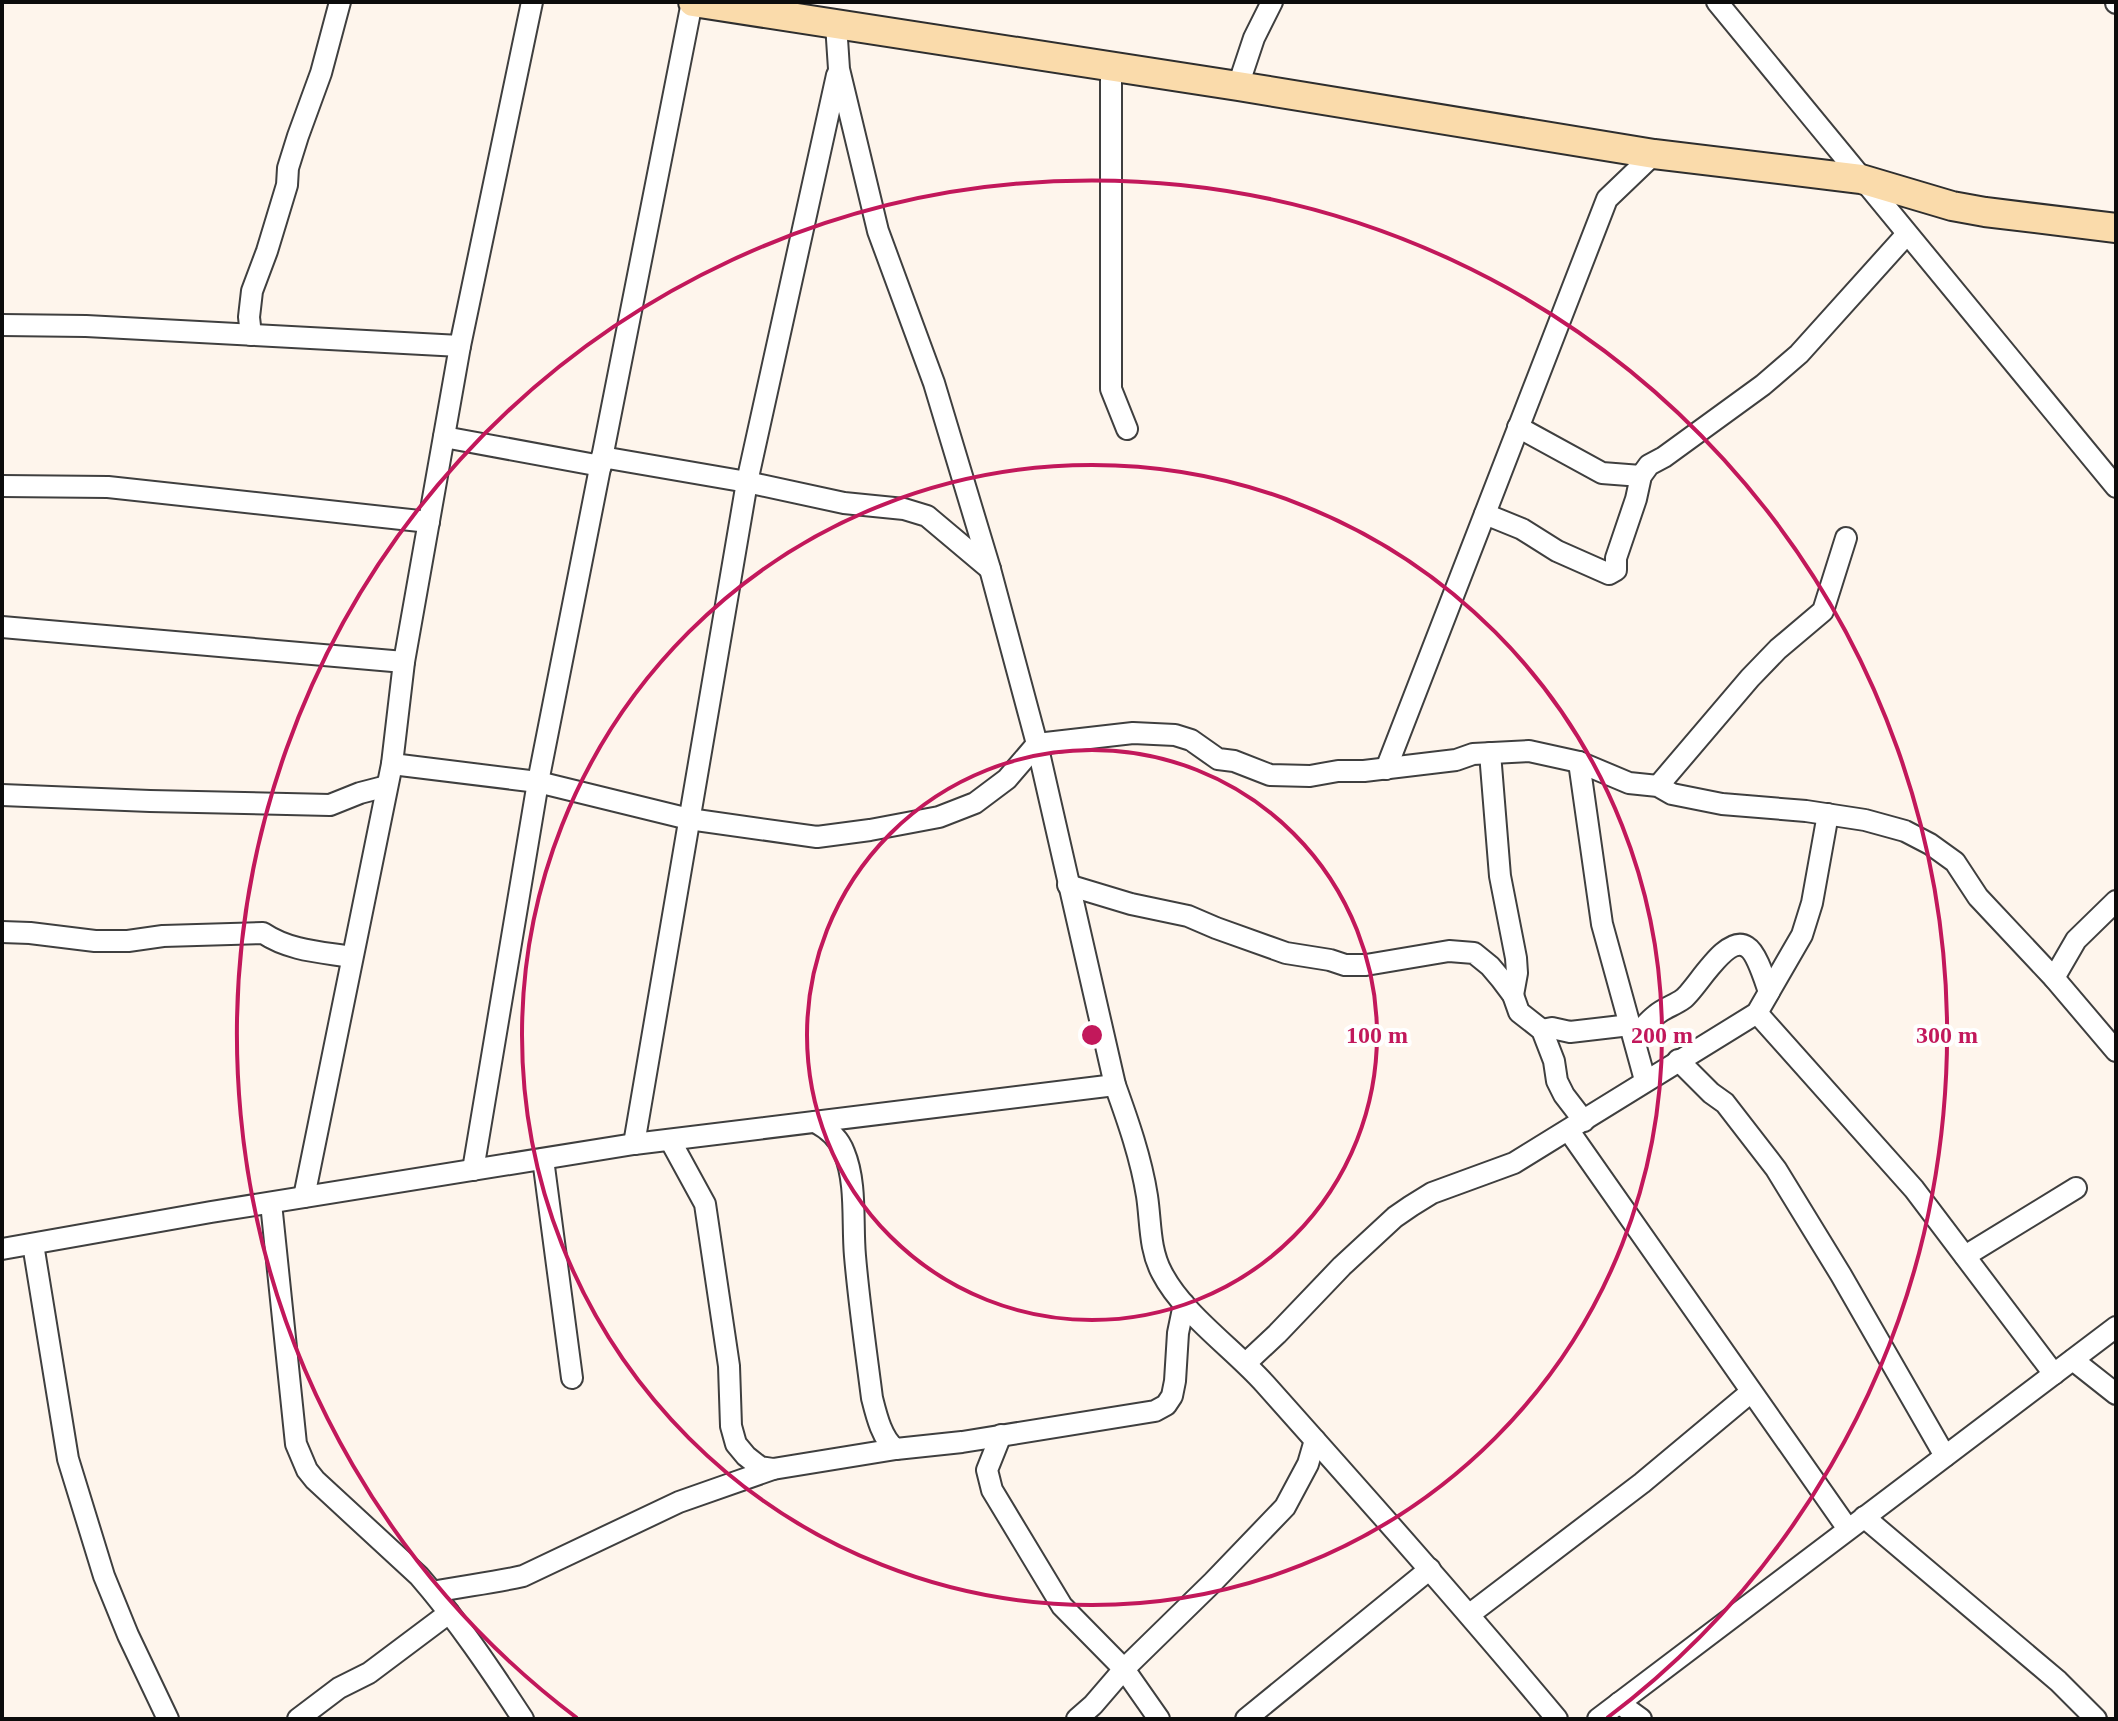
<svg xmlns="http://www.w3.org/2000/svg" width="2118" height="1721" viewBox="0 0 2118 1721" font-family="Georgia,serif">
  <style>
    .lines { fill: none; stroke-linecap: round; stroke-linejoin: round }
    .street-casing { stroke: #3f3f3f; stroke-width: 24 }
    .secondary-casing { stroke: #2e2e2e; stroke-width: 32 }
    .street { stroke: #fff; stroke-width: 20 }
    .secondary { stroke: #fadbab; stroke-width: 28 }
    .ring { fill: none; stroke: #c2185b; stroke-width: 4 }
    .centre { fill: #c2185b; stroke: #fff; stroke-width: 4 }
    .ring-label { font-size: 24px; text-anchor: middle; font-weight: bold; fill: #c2185b; stroke: #fff; stroke-width: 8; stroke-linejoin: round; paint-order: stroke }
  </style>
  <rect width="100%" height="100%" fill="#fef5ec"/>
  <g class="lines">
    <defs>
      <g id="street">
        <path d="M1717,2l399,485"/>
        <path d="M2116,2v1"/>
        <path d="M836,24l3,45 39,162 56,152 56,186 47,175 78,341c13,36 26,73 32,111 4,26 2,53 15,77 21,41 72,76 103,111 99,111 197,221 292,335"/>
        <path d="M1111,66v323l16,40"/>
        <path d="M1238,86l16,-48 18,-36"/>
        <path d="M2,325l84,1 374,20"/>
        <path d="M251,335l-2,-18 3,-26 15,-40 20,-66 1,-17 10,-32 23,-63 19,-71"/>
        <path d="M1518,427l84,46 39,3"/>
        <path d="M444,437l157,29"/>
        <path d="M602,457l145,25 97,21 60,6 23,7 63,53"/>
        <path d="M2,486l106,1 321,35"/>
        <path d="M1485,514l37,15 35,22 52,23 7,-4v-12l20,-59 5,-23 8,-11 15,-8 99,-72 36,-31 108,-120"/>
        <path d="M2,627l402,35"/>
        <path d="M1490,753l10,123 16,82 1,15 -4,22"/>
        <path d="M1579,762l23,162 43,156"/>
        <path d="M392,764l146,18 151,37 128,18 53,-7 69,-13 36,-14 32,-24 30,-35 96,-11 42,2 16,5 27,19 16,2 36,14 40,1 28,-5h26l92,-11 17,-6 56,-3 50,11 50,21 29,3 14,8 50,10 84,7 59,9 40,11 25,13 25,18 23,35 76,81 62,73"/>
        <path d="M1386,769l221,-570 47,-45"/>
        <path d="M1658,786l92,-108 28,-29 45,-38 23,-73"/>
        <path d="M2,795l148,6 180,4 30,-12 27,-7"/>
        <path d="M1068,885l63,19 57,12 28,12 70,25 44,7 15,5h21l83,-14 25,2 16,13 11,13 12,16 6,17 23,18 12,31 3,20 7,14 20,26"/>
        <path d="M2,932l28,1 65,8h33l35,-5 100,-3c27,18 58,19 89,24"/>
        <path d="M2054,978l22,-38 40,-39"/>
        <path d="M1757,1013l157,176 140,185"/>
        <path d="M1542,1030l10,-2 18,4 60,-7"/>
        <path d="M1634,1037c7,-7 14,-16 22,-22 8,-7 19,-10 27,-16 13,-9 43,-66 64,-52 10,6 18,34 22,45"/>
        <path d="M1678,1060l33,33 14,10 51,66 65,106 104,181"/>
        <path d="M815,1122c13,7 24,16 29,30 13,31 8,71 11,104 4,47 11,95 17,142 4,16 10,42 24,51l66,-7 193,-31 11,-6 6,-9 3,-15 3,-48 6,-29"/>
        <path d="M1569,1131l279,398"/>
        <path d="M670,1140l35,64 24,162 2,60 5,18 10,12 14,11 13,2 123,-20"/>
        <path d="M634,1144l113,-662 90,-407"/>
        <path d="M543,1159l29,219"/>
        <path d="M473,1170l65,-388 154,-780"/>
        <path d="M304,1197l88,-433 12,-102 56,-316 72,-344"/>
        <path d="M271,1203l25,241 11,26 8,10 104,96c39,45 72,94 104,143"/>
        <path d="M33,1244l35,215 36,117 24,59 40,84"/>
        <path d="M2,1249l209,-37 423,-68 481,-59"/>
        <path d="M1965,1256l111,-68"/>
        <path d="M2073,1360l43,34"/>
        <path d="M1246,1363l31,-29 65,-68 53,-49 16,-11 21,-13 82,-30 243,-150 45,-78 10,-32 16,-89"/>
        <path d="M1001,1435l-14,35 5,20 70,116 62,63 35,50"/>
        <path d="M1864,1517l194,164 38,38"/>
        <path d="M433,1592c30,-6 60,-9 90,-16l156,-74 94,-33"/>
        <path d="M1470,1614l172,-131 109,-91"/>
        <path d="M1619,1703l22,16"/>
        <path d="M298,1719l41,-31 30,-15 80,-60"/>
        <path d="M1077,1719l16,-14 31,-36 89,-87 72,-75 23,-43 7,-24"/>
        <path d="M1246,1719l184,-150"/>
        <path d="M1598,1719l518,-392"/>
      </g>
      <path id="secondary" d="M693,2l545,84 416,68 207,25 91,27 33,6 131,16"/>
    </defs>
    <use href="#street" class="street-casing"/>
    <use href="#secondary" class="secondary-casing"/>
    <use href="#street" class="street"/>
    <use href="#secondary" class="secondary"/>
  </g>
  <g class="ring">
    <circle cx="1092" cy="1035" r="285"/>
    <circle cx="1092" cy="1035" r="570"/>
    <path d="M577 1718A855 855 0 1 1 1607 1718"/>
  </g>
  <circle cx="1092" cy="1035" r="12" class="centre"/>
  <g class="ring-label">
    <text x="1377" y="1043">100 m</text>
    <text x="1662" y="1043">200 m</text>
    <text x="1947" y="1043">300 m</text>
  </g>
  <rect width="2118" height="1721" fill="none" stroke="#0c0c0c" stroke-width="8"/>
</svg>
